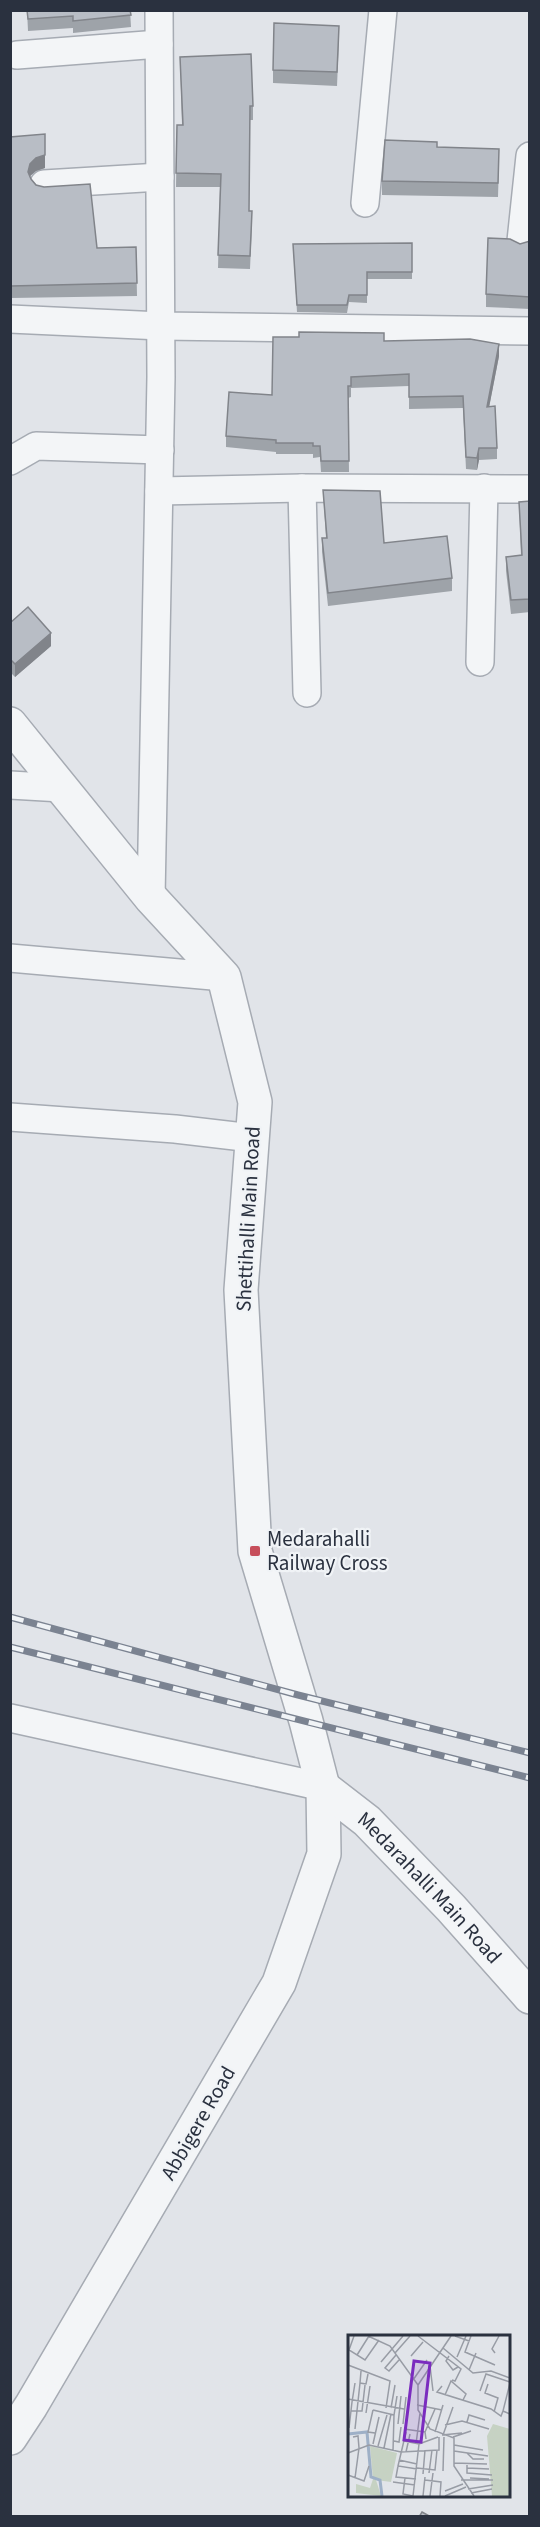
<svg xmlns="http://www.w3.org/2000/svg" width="540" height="2527" viewBox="0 0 540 2527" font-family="'Source Sans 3',sans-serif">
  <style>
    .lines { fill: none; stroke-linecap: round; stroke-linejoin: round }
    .minor-casing { stroke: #a6abb3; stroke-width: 30 }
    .tertiary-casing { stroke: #a6abb3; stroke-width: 36 }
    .minor { stroke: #f3f5f7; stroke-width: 27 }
    .tertiary { stroke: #f3f5f7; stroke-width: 33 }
    .rail-casing { stroke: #7b8391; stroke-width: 7 }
    .rail { stroke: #f0f3f6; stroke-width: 4.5; stroke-dasharray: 14; stroke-linecap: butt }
    .wall { fill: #9ea3a9 }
    .shaded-wall { fill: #81848a }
    .building { fill: #b8bdc5; stroke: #81848a; stroke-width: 1.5 }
    .poi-dot { fill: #c64e5b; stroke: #f0f3f6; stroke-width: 2 }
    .labels { text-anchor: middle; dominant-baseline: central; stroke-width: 4.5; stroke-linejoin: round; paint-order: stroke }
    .street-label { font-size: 21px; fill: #2a313f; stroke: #f0f3f6 }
    .poi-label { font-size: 21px; fill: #2a313f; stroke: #f0f3f6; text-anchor: start }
    .inset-river { fill: none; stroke: #9eb0c7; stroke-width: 3 }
    .inset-road { fill: none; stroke: #989ca5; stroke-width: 1.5 }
    .view { fill: #7b2cbf; fill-opacity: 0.15; stroke: #7b2cbf; stroke-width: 3 }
    .inset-edge { fill: none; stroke: #2a313f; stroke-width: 3 }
  </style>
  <rect width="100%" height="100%" fill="#e1e4e9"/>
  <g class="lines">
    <defs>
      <g id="minor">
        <path d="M17,55l142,-11"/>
        <path d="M44,184l116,-7"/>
        <path d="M365,203l18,-193"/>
        <path d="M521,241l9,-85"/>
        <path d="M10,319l151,7 369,5"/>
        <path d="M10,461l26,-15 124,4"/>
        <path d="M302,488l5,205"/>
        <path d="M159,491l143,-3 228,1"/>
        <path d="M480,662l4,-174"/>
        <path d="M10,785l52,3"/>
        <path d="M151,898l10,-521 -2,-367"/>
        <path d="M10,958l214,19"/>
        <path d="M10,1117l165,12 77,9"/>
        <path d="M10,1718l313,69"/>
      </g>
      <g id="tertiary">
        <path d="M10,724l141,174 73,79 31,125 -14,188 14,261 51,170 17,66 1,67 -45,129 -248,423 -21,32"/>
        <path id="s1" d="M323,1787l44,34 84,87 79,89"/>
      </g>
    </defs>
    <use href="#minor" class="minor-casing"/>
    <use href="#tertiary" class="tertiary-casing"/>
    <use href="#minor" class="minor"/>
    <use href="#tertiary" class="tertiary"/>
    <defs>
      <g id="rail">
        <path d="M10,1617l288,78 232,58"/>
        <path d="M10,1647l520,131"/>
      </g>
    </defs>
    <use href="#rail" class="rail-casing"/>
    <use href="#rail" class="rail"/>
  </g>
  <g class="wall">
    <path d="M27,10h103l1,17 -58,6v-5l-45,3z"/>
    <path d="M339,39l-2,47 -64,-3v-13z"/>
    <path d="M180,57l73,49v14h-3l-1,91 3,13 -2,45 -32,-1 2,-81h-44l1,-62h5z"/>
    <path d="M10,137l35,31 -9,3 -6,5 1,3 66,69 39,-1 1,49 -126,2 -1,4z"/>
    <path d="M437,147l62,15 -1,35 -116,-2v-14z"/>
    <path d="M530,241v68l-44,-2v-13l34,-50z"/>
    <path d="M412,243v36h-45v24l-18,-1 -2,11 -50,-1 -4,-68z"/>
    <path d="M384,341l115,15 -10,51 8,41v11l-18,1 -2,10 -11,-1 -3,-61 -54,1v-23l-58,2v9l-3,1 1,74h-28l-1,-15 -7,1v-4h-37v-2l-50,-5v-11l46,-41z"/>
    <path d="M323,490l61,53 68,35v13l-124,15 -6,-54v-14h4z"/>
    <path d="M530,501v111l-19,2 -5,-43v-14l15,-2 -2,-53z"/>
    <path d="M10,623l41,23 -36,31 -5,-5z"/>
  </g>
  <g class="shaded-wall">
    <path d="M45,155v13l-9,3 -6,5 -2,8v-12l2,-8 6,-6z"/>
    <path d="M499,344v12l-12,62v-11z"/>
    <path d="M479,448v12l-2,10v-12z"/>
    <path d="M51,633v13l-36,31v-13z"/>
  </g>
  <g class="building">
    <path d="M27,10h103l1,5 -58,6v-5l-45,3z"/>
    <path d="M274,23l65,3 -2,46 -64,-2z"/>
    <path d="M251,54l2,52h-3l-1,105h3l-2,45 -32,-1 3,-81 -45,-1 1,-48h6l-3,-68z"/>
    <path d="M45,134v21l-9,3 -6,6 -2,8 3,7 5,6 8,2 46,-3 7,64 39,-1 1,36 -126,3 -1,3v-152z"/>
    <path d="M385,140l52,2v5l62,2 -1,34 -116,-2z"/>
    <path d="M488,238l22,1 10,5 10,-3v56l-44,-3z"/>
    <path d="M412,243v29h-45v23h-18l-2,10h-50l-4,-61z"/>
    <path d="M299,332l85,1v8l86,-2 29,5 -12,63 8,-1 2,42h-18l-2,10 -11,-1 -3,-61 -54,1v-23l-58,3v9h-3l1,75h-28l-1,-15h-7v-3h-37v-3l-50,-4 3,-44 43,3 1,-58h26z"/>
    <path d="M323,490l57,1 4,52 63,-7 5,42 -124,15 -6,-55h5z"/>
    <path d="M530,501v98l-19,1 -5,-43 16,-2 -3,-53z"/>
    <path d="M28,607l23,26 -36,31 -5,-5v-36z"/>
    <path d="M422,2512l9,5h-12z"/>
  </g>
  <rect class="poi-dot" x="249" y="1545" width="12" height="12" rx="3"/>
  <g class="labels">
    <g class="street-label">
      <text transform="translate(248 1219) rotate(-87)">Shettihalli Main Road</text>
      <text stroke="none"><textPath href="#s1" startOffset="147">Medarahalli Main Road</textPath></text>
      <text transform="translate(198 2123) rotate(-60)">Abbigere Road</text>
    </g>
    <g class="poi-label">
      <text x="267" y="1539">Medarahalli<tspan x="267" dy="24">Railway Cross</tspan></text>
    </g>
  </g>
  <g transform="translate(348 2335)">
    <rect width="162" height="162" fill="#e1e4e9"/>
    <path d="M145,89l17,5v67h-18l-5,-60zM22,111l27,7 -6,29 -15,-2 5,16 -25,-3v-9l14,4 3,-9z" fill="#c6d2c3"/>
    <path class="inset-river" d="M0,99l19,-2 4,45 9,3 2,16"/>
    <path class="inset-road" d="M6,1l-5,14 16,10 14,-20M20,1l22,10 28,39M70,1l43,33 -6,12 -3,-1M107,1l14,5 2,-5M121,6l-4,11 30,13M95,13l30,25 18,-2 19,7M47,18l15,-17M147,18l-3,-4 7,-13M9,20l12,-19M48,20l-11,13 4,3 10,-11M63,21l12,-14M101,21l-3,5 7,9 5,-3M109,22l9,-21M33,27l22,-26M0,30l42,16 -4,27M82,31l3,25M121,35l7,-17M13,36l-1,12 6,1 2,-10M65,45l14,-20M162,48l-7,28 7,3M140,49l-3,9 13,5 -4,14M70,50v25l12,19 24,9v28l20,30M70,50l33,-49M94,51l-5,6 54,17 10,7 2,-5M132,56l6,-17 24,8M97,60l6,-14 15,13 -3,6M0,64l56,10M4,67l3,-19M69,70l25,5M43,73l4,-23M25,75l21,5 3,-19M25,75l-5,22 7,1M3,76h11l3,-26M18,78l4,-27M119,87l2,-7 16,5M50,89l3,-28M55,89l3,-27M97,90l17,-4 27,8M1,93l3,-26M7,94l5,-46M56,94l21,3 1,7M58,97l-8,34 19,3M77,97l10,-23M87,97l8,-27M94,100l20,-2M95,100l10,-28M5,102l5,-1 1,12 -4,30M105,102l18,-6M46,106l5,1 2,-15M56,106l15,3 19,-7M25,109l6,-27M68,109l4,-31M106,110l29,5M30,111l9,-31M36,113l7,-34M45,116l1,-36M106,116l34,5M58,117l4,-18M0,118l21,-8 32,7 38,-2v-13M119,118l6,6h11M51,125l18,4M106,128l33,1M119,130v8l25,2M50,131l-2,11 20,2M69,133l18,2 2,-20M119,133l22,1M95,136l1,-34M81,138l3,-23M75,139l2,-24M0,140l16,6 5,-15M57,143l-2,16 10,2M122,143l19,1M77,145l16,2 -1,14M113,145h32M45,147l22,3M120,154l25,-4M97,156l18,-7M123,158l21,-4M65,161l6,-52M75,161l2,-19M82,161l3,-23M97,161l21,-9"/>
    <path class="view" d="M66,26l16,2 -9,79 -17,-2z"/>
    <rect width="162" height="162" class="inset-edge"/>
  </g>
  <rect width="540" height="2527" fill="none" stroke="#2a313f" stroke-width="24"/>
</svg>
